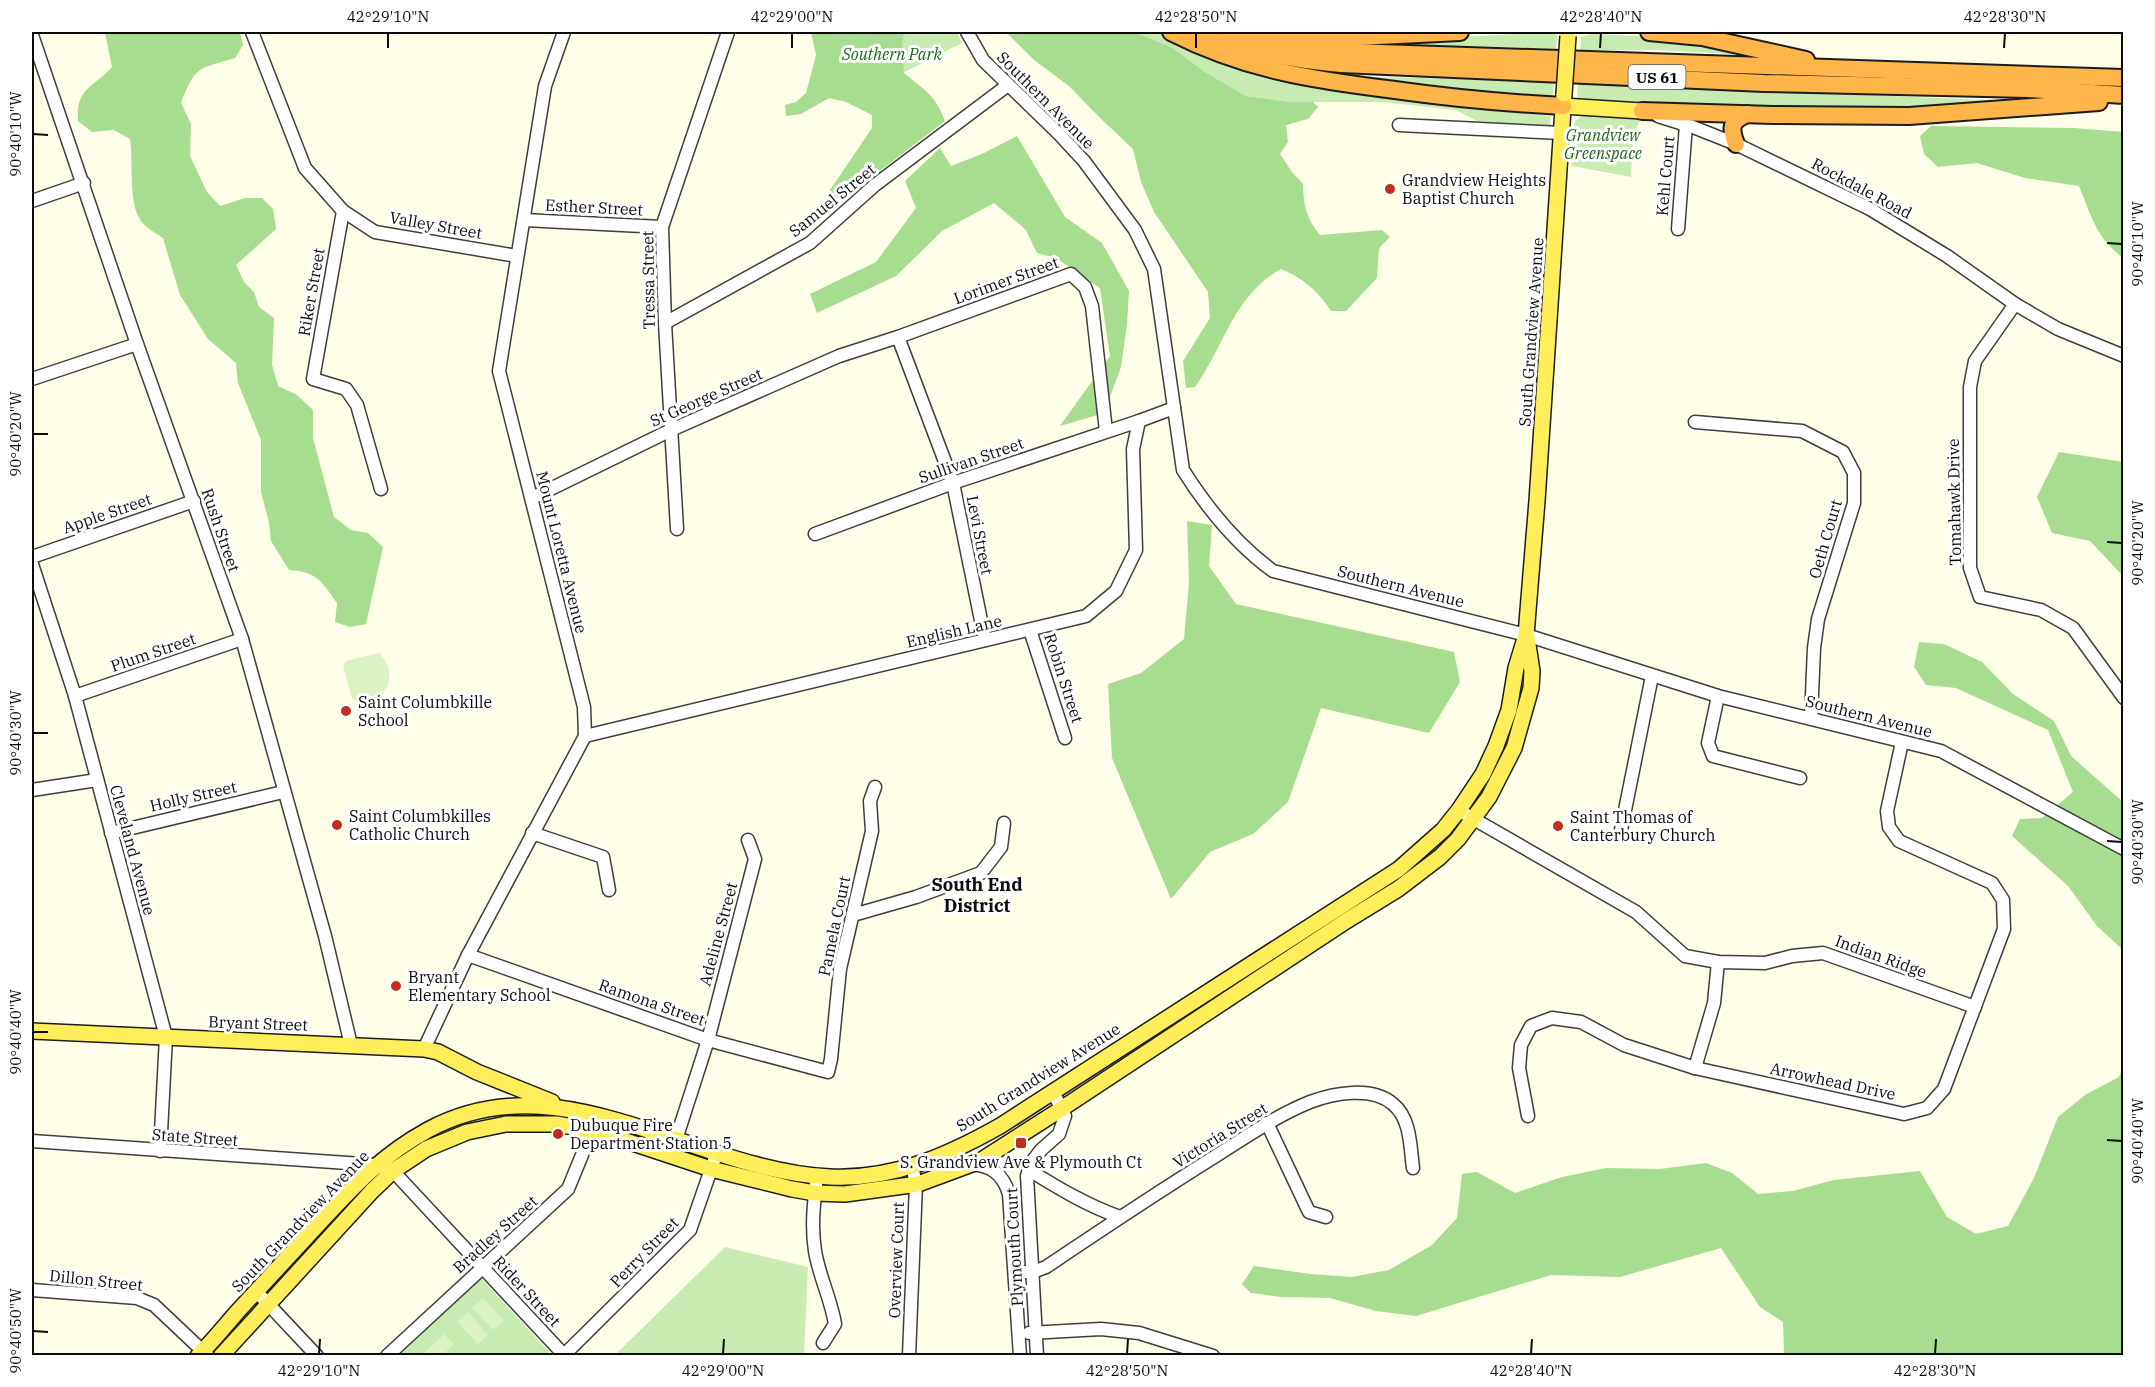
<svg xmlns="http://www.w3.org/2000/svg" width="2155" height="1387" viewBox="0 0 2155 1387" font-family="'IBM Plex Serif',serif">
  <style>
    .green { fill: #c7ebb1 }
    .forest { fill: #a7dd8f }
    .pitch { fill: #dbf2c3 }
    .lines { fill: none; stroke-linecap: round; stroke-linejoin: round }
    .minor-casing { stroke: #3e3e3e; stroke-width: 15 }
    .major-casing { stroke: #1c1c1c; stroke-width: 18 }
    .highway-casing { stroke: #1c1c1c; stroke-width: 20 }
    .minor { stroke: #fff; stroke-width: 12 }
    .major { stroke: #ffee59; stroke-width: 15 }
    .highway { stroke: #feb549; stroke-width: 16 }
    .major-bridge-casing { stroke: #1c1c1c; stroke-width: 18; stroke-linecap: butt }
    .major-bridge { stroke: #ffee59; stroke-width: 15 }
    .ticks { fill: none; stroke: #0b0b0b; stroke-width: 2 }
    .poi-dot { fill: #c32b1c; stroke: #fff; stroke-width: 2 }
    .labels { text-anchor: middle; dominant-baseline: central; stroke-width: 6; stroke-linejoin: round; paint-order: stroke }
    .shield { fill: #fff; stroke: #545454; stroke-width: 1.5 }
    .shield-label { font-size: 15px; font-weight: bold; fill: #0b0b0b }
    .park-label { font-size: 16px; font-style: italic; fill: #1e6618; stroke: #fff }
    .street-label { font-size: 16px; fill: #0b0b0b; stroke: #fff }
    .poi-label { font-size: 16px; fill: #0b0b0b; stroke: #fff; text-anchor: start }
    .neighbourhood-label { font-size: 18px; font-weight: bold; fill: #0b0b0b; stroke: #fff }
    .neatline { fill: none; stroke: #0b0b0b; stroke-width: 2 }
    .ticks-label { font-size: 15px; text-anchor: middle; fill: #0b0b0b }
  </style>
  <rect width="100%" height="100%" fill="#fffee9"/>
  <g class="green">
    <path d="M867,32h90l5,11 -83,42z"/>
    <path d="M1135,32h21l45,22 77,28 272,34 1,11 -74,-6 -21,-11 -73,-8h-93l-44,-6 -41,-24 -32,-24z"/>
    <path d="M1548,32l9,3 -1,14 -178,-5v-2z"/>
    <path d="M1591,34l68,3 43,5 46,13 -92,-5h-76l1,-13z"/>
    <path d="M1332,76l169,4 53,-1 -1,15 -4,7z"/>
    <path d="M1578,83l482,20 -153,7 -330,-7z"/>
    <path d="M1583,115l57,4 -7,18 -2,40 -59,-11 2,-42 3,-5z"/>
    <path d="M374,1175l2,3 -102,110h-4v-2z"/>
    <path d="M725,1247l83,20 -4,87 5,1h-194z"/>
    <path d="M481,1278l71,77 -154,1z"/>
  </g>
  <g class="forest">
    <path d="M105,32h135l3,13 -8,13c-37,11 -39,7 -54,45l10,21 -1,32 17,36 13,14 25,-8h17l11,11 3,20 -40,36 8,17 10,10 5,15 15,11 -2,47 6,21 19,9 16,15v28l21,79 17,13 17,3 15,14 -17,77 -16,3 -15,-5 2,-19c-16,-22 -19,-31 -48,-33l-18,-29 -2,-19 -8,-30v-52l-23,-57 -2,-20 -28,-24 -28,-44 -17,-57c-9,-6 -21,-12 -25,-22 -9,-20 -5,-55 -8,-77l-16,-9 -22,2 -14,-11c-2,-34 14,-32 34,-54z"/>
    <path d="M811,32h93l-2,15 2,26c20,17 31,21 41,48l-77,59 -27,24 -9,4 -5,-4 3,-14 42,-62v-13l-26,-13 -17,-4 -28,16 -15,2 -1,-11 11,-3 10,-9 10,-38z"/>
    <path d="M1006,32h129l38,16 32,24 41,24 44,6h23l5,5 -10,12 -22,6 2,17 -8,12 12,18 11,12c0,20 4,36 17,51l62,-5 8,7 -11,11 -2,30 -31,33h-15c-13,-20 -28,-33 -50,-42 -47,26 -56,76 -86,118l-9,1 -3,-27 27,-43 -2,-26 -54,-80 -13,-30 -8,-33 -35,-33 -29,-30 -35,-26z"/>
    <path d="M1931,126l143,2 49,4v126c-28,-22 -31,-41 -44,-72l-54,-8 -48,-15 -39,4 -14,-13 -4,-18z"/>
    <path d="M1017,136l48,81 37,26 27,48 -2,33 -6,43 -17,46 -44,13 50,-70 -10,-68 -44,-30 -19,-5 -11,-23 -32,-27 -52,28 -46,45 -79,37 -7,-19 66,-32 40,-54 -11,-27 35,-33 11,18 31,-12z"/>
    <path d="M2059,452l64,10v114l-33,-35 -38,-8 -15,-36z"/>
    <path d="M1187,521l25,4 -3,41 27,38 218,48 6,30 -31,51 -108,-25 -33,94 -35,32 -43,18 -39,47 -59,-141 -4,-74 33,-11 43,-34 5,-57z"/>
    <path d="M1919,642l25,2 38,18 31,32 41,27 17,35 52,46v148l-26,-24 -29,-40 -56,-50 8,-17 22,-1 31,-26 -25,-62 -92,-42 -30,-3 -12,-18z"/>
    <path d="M2123,1067v288h-339l-1,-33 -23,-15 -39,-59 -101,29 -69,-2 -135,41 -40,-5 -46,-13 -49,-1 -30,-4 -9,-9 12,-18 56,8 42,3 37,-7 43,-25 25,-27 5,-44 15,-2 38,21 47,-16 44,-9 54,1 46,-6 26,10 26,21 35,-3 41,-11 86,-9 27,46 29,17 32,-8 26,-48 24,-61 27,-22 34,-18z"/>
  </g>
  <g class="pitch">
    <path d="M379,653c23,22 5,56 -27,46l-9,-33 3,-5z"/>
    <path d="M483,1298l21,23 -11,9 -21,-22z"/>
    <path d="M468,1312l20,23 -10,9 -21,-22z"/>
    <path d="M444,1334l10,10 -12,11h-20z"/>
  </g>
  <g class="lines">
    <defs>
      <g id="minor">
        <path d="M252,32l53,136 38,43 32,21 142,24"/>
        <path d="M967,32l16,28 76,74 25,27 51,69 19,39 29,201c24,38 53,74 90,101l253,64 192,61 223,55 183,98"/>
        <path d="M32,35l105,309 105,295 83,297 26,109"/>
        <path d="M1658,116l35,11 43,17 134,65 77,47 68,48 43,25 66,27"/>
        <path d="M1399,125l163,8"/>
        <path d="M32,201l52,-18"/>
        <path d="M343,211l-30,168 33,10 11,16 24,84"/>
        <path d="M524,220l138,7"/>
        <path d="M1678,229l8,-104"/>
        <path d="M2015,304l-40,57 -5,26v181l10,29 61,13 32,18 51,70"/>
        <path d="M665,323l145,-80 65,-58 133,-100"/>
        <path d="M898,337l55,146 32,157"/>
        <path d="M32,379l105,-35"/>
        <path d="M1695,422l107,9 41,21 11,21v30l-36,116 -4,29 -3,70"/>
        <path d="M532,498l139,-68 168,-74 59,-19 173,-63 14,13 7,19 14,125"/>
        <path d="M677,529l-12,-206 -3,-96 66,-195"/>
        <path d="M815,534l138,-51 186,-62"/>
        <path d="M32,557l162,-56"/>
        <path d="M32,564l43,132 91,341 -6,114"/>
        <path d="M1030,630l35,108"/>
        <path d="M75,696l167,-57"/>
        <path d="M1718,696l-10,47 5,13 87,22"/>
        <path d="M585,736l501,-120 30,-25 20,-41 -3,-101 6,-28 35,-13"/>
        <path d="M32,790l65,-10"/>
        <path d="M1465,814l171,98 49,44 33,6 47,1 27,-7 31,-3 152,54"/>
        <path d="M1621,830l31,-154"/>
        <path d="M111,833l172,-41"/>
        <path d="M532,833l71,24 6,33"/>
        <path d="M853,915l63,-18 65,-24 20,-26 3,-24"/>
        <path d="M468,955l240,85 120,32 3,-13 9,-90 32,-138 -2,-30 5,-14"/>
        <path d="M424,1049l44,-94 117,-219 -1,-29 -85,-336 46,-285 19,-54"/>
        <path d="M1695,1068l19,-65 4,-41"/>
        <path d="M1528,1116l-9,-48 2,-23 10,-19 21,-8 29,4 43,23 71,23 209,46 23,-6 17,-19 60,-160 -1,-29 -11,-17 -93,-42 -10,-14 -2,-16 15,-69"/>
        <path d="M1267,1123l42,89 17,5"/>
        <path d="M32,1141l344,24 17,6 171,184 126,-125 27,-78"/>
        <path d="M671,1155l37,-115 47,-181 -7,-19"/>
        <path d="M970,1164c21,1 33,10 39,30l11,162"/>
        <path d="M1029,1170c29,18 59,36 91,47"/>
        <path d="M817,1176c-3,25 -6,50 -2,75 4,25 16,48 20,73l-12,19"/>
        <path d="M1015,1272h18l13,-5c55,-37 109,-73 165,-108 32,-20 64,-43 99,-57 24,-9 62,-16 83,2 18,15 17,42 20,64"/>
        <path d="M32,1290l105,8 17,7 54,51"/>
        <path d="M256,1291l61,65"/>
        <path d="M1029,1333l72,-4 38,4 74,23"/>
        <path d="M387,1356l181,-167 14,-34 10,-32"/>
        <path d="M909,1356l7,-172 -4,-18"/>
        <path d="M1037,1356l-10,-180 4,-13 10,-13 18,-16 6,-18 -12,-24"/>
      </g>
      <g id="major">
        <path d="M1563,106l79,5"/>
        <path d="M32,1031l392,18 14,3 39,20 75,30"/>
        <path d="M198,1356c14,-14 27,-30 40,-45 25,-27 50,-54 75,-81 37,-40 67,-74 115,-100 134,-73 266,41 402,47 62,3 117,-21 170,-51l399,-257 44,-39 16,-20 24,-36 13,-28 13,-36 7,-42 10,-33 11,-134 27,-407"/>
        <path d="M221,1356l151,-165 21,-20 33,-22 41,-17 39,-8h50l40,7 115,38 81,20 23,4 30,1 73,-10 62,-23 75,-48 291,-192 52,-32 42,-32 18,-18 31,-42 25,-49 17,-60 1,-17 -5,-33"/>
      </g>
      <g id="highway">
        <path d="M1171,32c75,38 142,48 224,58 56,8 112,13 168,16"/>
        <path d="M1194,32c48,17 96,28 147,32l423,19 264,6 96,6"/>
        <path d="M1231,32l56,13 64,7 773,26"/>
        <path d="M1649,32l53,5 104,23"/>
        <path d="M1278,33l59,5 123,-6"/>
        <path d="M1642,111l131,4 136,1 190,-14"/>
        <path d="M1736,144c-6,-16 -6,-23 11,-30"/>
      </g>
    </defs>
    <use href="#minor" class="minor-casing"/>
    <use href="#major" class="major-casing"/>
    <use href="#highway" class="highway-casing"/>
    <use href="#minor" class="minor"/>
    <use href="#major" class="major"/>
    <use href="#highway" class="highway"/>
    <defs>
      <path id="major-bridge" d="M1564,94l4,-58"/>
    </defs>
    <use href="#major-bridge" class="major-bridge-casing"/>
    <use href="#major-bridge" class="major-bridge"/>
  </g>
  <path class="ticks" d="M388,48v-15M792,48v-15M1196,48v-15M1600,48l1,-15M2004,48l1,-15M33,134l15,1M2107,243l15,1M33,434h15M2107,542l15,1M33,733h15M2107,841l15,1M33,1032h15M2107,1140l15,1M33,1331l15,1M319,1354l1,-15M723,1354l1,-15M1127,1354l1,-15M1531,1354l1,-15M1935,1354l1,-15"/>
  <g class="poi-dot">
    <circle cx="1390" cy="189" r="6"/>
    <circle cx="346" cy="711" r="6"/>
    <circle cx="337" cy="825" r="6"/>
    <circle cx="1558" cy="826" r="6"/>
    <circle cx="396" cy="986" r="6"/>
    <circle cx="558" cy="1134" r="6"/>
    <rect x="1015" y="1137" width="12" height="12" rx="3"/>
  </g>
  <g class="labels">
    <rect class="shield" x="1628.5" y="65" width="57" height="24" rx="4.5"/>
    <g class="shield-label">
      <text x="1657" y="77">US 61</text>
    </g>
    <g class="park-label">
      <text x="892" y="54">Southern Park</text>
      <text x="1603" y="135">Grandview<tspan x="1603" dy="18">Greenspace</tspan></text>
    </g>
    <g class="street-label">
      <text transform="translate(1046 100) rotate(45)">Southern Avenue</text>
      <text transform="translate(1665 176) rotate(-85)">Kehl Court</text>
      <text transform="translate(1862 188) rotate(28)">Rockdale Road</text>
      <text transform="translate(832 200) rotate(-39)">Samuel Street</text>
      <text transform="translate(594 207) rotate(3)">Esther Street</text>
      <text transform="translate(436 225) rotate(10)">Valley Street</text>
      <text transform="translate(648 280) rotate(-91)">Tressa Street</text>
      <text transform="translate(1006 280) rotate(-20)">Lorimer Street</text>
      <text transform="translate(311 292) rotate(-80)">Riker Street</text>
      <text transform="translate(1531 332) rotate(-86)">South Grandview Avenue</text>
      <text transform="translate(706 397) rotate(-24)">St George Street</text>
      <text transform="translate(971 460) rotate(-19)">Sullivan Street</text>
      <text transform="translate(1954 502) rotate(-91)">Tomahawk Drive</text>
      <text transform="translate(107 513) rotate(-19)">Apple Street</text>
      <text transform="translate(221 530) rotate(71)">Rush Street</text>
      <text transform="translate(980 535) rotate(79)">Levi Street</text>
      <text transform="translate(1825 539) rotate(-74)">Oeth Court</text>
      <text transform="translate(562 552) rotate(76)">Mount Loretta Avenue</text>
      <text transform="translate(1401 586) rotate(14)">Southern Avenue</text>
      <text transform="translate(954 631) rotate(-13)">English Lane</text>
      <text transform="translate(153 652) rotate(-19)">Plum Street</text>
      <text transform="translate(1064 678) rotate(72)">Robin Street</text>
      <text transform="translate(1869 716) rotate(14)">Southern Avenue</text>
      <text transform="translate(193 796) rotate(-13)">Holly Street</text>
      <text transform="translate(133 850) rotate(75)">Cleveland Avenue</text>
      <text transform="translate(834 926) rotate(-78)">Pamela Court</text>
      <text transform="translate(718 934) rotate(-75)">Adeline Street</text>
      <text transform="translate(1881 956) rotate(20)">Indian Ridge</text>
      <text transform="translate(652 1002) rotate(19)">Ramona Street</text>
      <text transform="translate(258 1023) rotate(2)">Bryant Street</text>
      <text transform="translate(1038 1077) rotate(-32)">South Grandview Avenue</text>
      <text transform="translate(1833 1081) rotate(12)">Arrowhead Drive</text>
      <text transform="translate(1220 1135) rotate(-32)">Victoria Street</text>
      <text transform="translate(195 1137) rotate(4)">State Street</text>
      <text transform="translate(300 1221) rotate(-46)">South Grandview Avenue</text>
      <text transform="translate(495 1234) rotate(-42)">Bradley Street</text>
      <text transform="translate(1014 1247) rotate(-93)">Plymouth Court</text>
      <text transform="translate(644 1252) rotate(-46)">Perry Street</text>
      <text transform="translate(896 1260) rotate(-88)">Overview Court</text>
      <text transform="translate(96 1280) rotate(6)">Dillon Street</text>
      <text transform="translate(527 1291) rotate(47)">Rider Street</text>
    </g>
    <g class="poi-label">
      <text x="1402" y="180">Grandview Heights<tspan x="1402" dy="18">Baptist Church</tspan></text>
      <text x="358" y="702">Saint Columbkille<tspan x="358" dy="18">School</tspan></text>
      <text x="349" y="816">Saint Columbkilles<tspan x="349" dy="18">Catholic Church</tspan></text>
      <text x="1570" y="817">Saint Thomas of<tspan x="1570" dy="18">Canterbury Church</tspan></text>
      <text x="408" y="977">Bryant<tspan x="408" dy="18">Elementary School</tspan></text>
      <text x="570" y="1125">Dubuque Fire<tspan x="570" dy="18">Department Station 5</tspan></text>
      <text x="1021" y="1162" text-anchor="middle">S. Grandview Ave &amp; Plymouth Ct</text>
    </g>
    <g class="neighbourhood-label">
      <text x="977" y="884">South End<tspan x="977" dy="21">District</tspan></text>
    </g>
  </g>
  <rect width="2155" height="1387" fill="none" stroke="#ffffff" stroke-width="66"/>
  <rect x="33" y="33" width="2089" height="1321" class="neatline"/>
  <g class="ticks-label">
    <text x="388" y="22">42°29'10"N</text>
    <text x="792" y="22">42°29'00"N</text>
    <text x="1196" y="22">42°28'50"N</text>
    <text x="1601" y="22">42°28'40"N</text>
    <text x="2005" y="22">42°28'30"N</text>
    <text transform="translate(16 134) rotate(-90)" y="5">90°40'10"W</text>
    <text transform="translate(2138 244) rotate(-90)" y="5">90°40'10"W</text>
    <text transform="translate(16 434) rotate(-90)" y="5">90°40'20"W</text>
    <text transform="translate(2138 543) rotate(-90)" y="5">90°40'20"W</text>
    <text transform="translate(16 733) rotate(-90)" y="5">90°40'30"W</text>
    <text transform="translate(2138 842) rotate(-90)" y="5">90°40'30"W</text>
    <text transform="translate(16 1032) rotate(-90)" y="5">90°40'40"W</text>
    <text transform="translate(2138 1141) rotate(-90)" y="5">90°40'40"W</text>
    <text transform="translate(16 1331) rotate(-90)" y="5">90°40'50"W</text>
    <text x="319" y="1376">42°29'10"N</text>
    <text x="723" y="1376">42°29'00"N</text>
    <text x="1127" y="1376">42°28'50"N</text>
    <text x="1531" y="1376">42°28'40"N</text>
    <text x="1935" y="1376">42°28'30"N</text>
  </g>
</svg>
